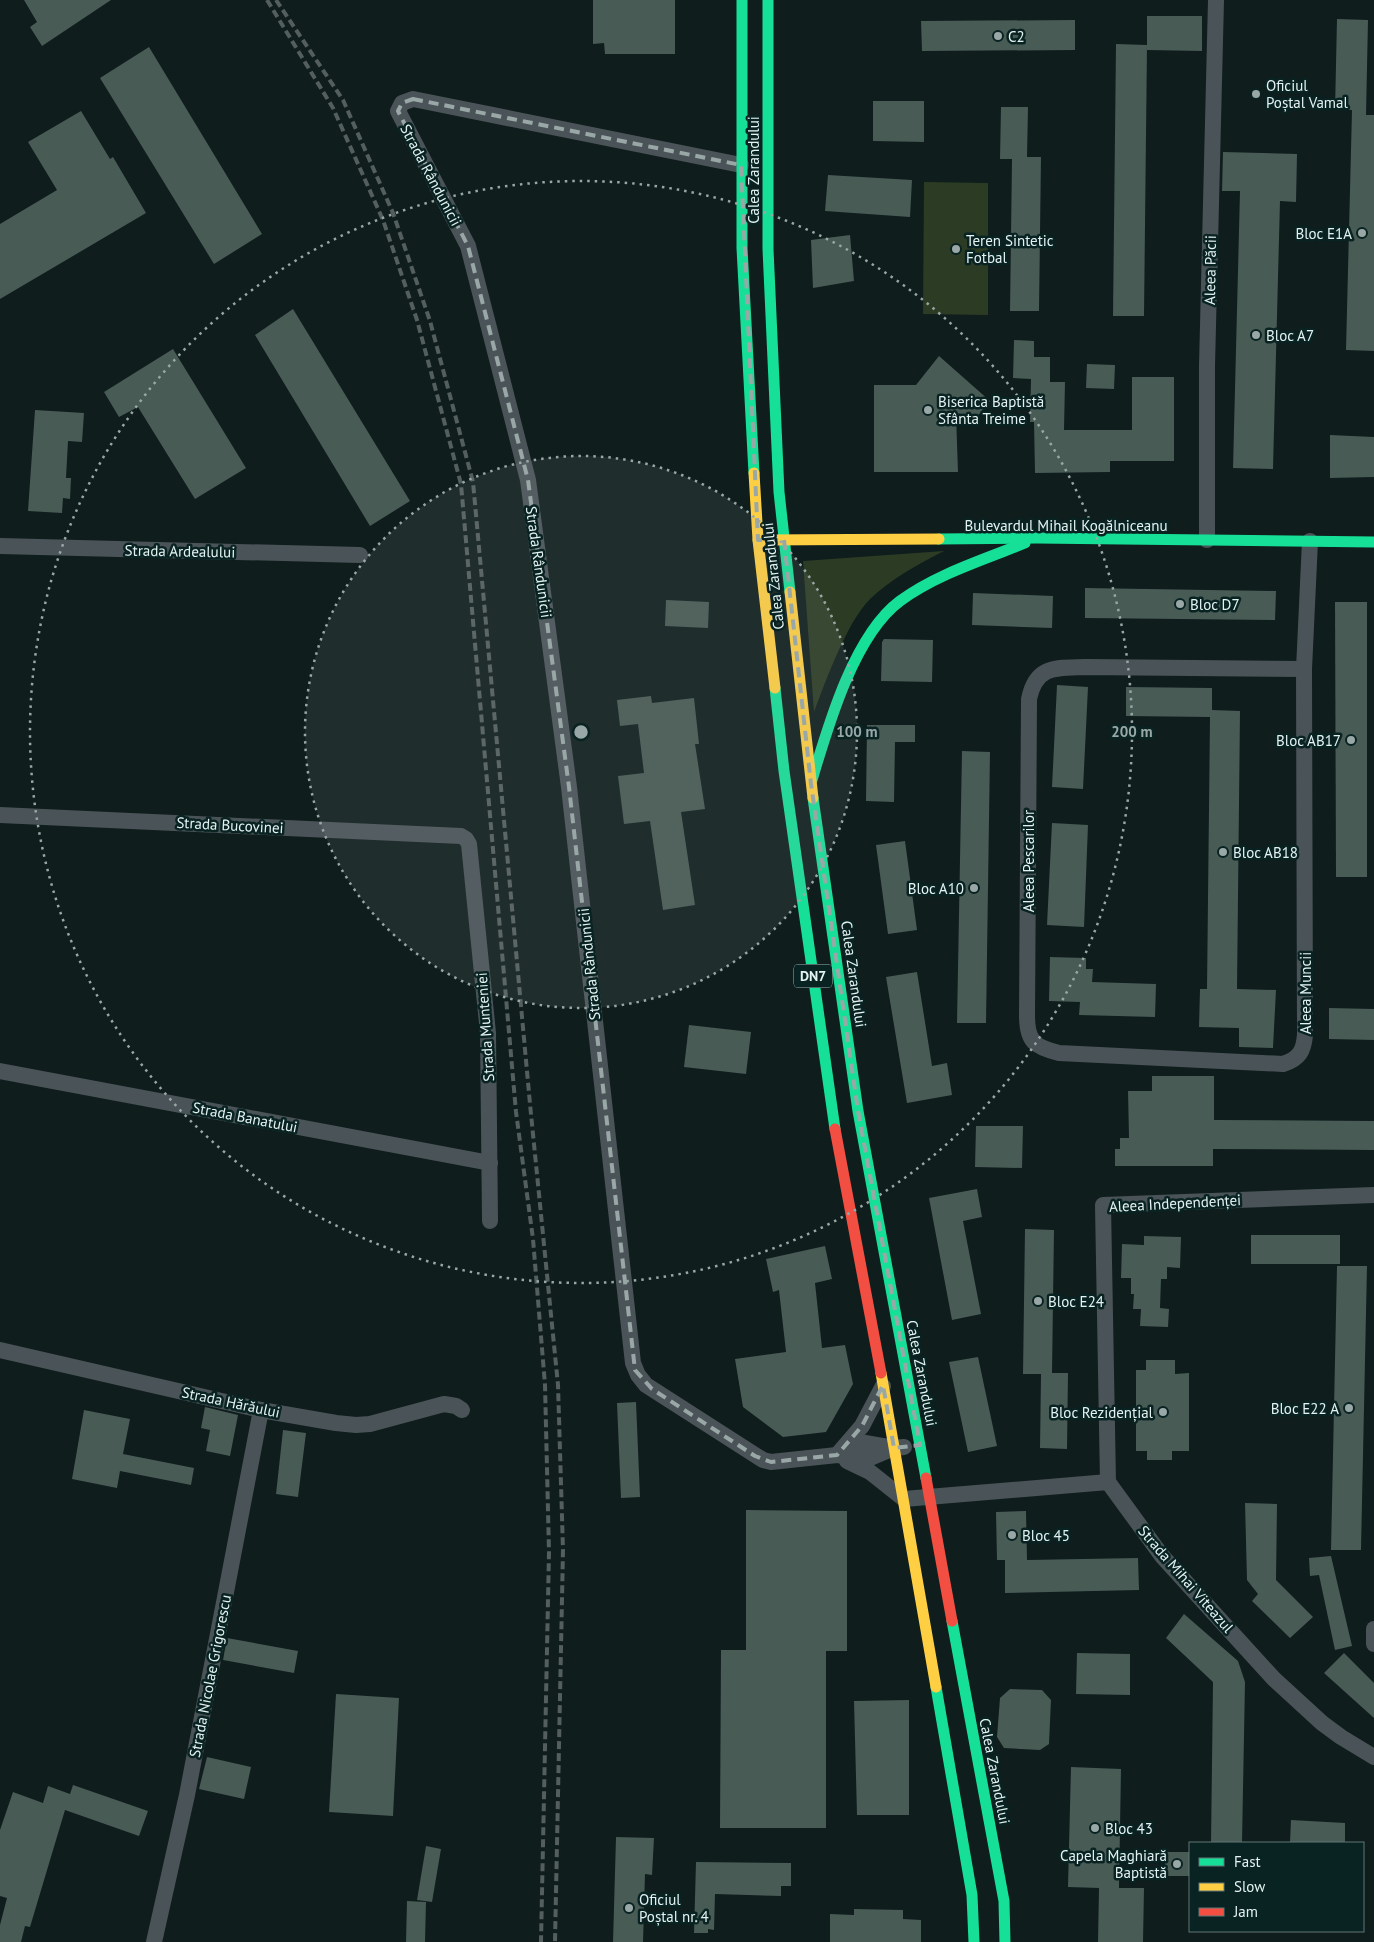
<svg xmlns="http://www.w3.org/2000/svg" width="1374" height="1942" viewBox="0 0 1374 1942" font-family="'PT Sans',sans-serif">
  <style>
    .green { fill: #2c3c24 }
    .building { fill: #485b55 }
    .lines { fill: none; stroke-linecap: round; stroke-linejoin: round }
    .street { stroke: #4a5458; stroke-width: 16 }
    .fast { stroke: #16e098; stroke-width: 11 }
    .slow { stroke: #ffcf43; stroke-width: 11 }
    .jam { stroke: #f24e42; stroke-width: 11 }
    .rail { stroke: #545e5f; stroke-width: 4; stroke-dasharray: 8 4; stroke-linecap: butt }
    .marked { fill: none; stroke: #99a8a7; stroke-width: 4; stroke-dasharray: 10 6; stroke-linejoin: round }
    .ring { fill: none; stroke: #99a8a7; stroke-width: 2.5; stroke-dasharray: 2.5 5 }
    .poi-dot { fill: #99a8a7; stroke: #092323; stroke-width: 2 }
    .labels { text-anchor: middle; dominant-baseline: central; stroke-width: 5; stroke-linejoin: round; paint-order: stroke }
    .shield { fill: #092323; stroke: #a2b5b4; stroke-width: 1 }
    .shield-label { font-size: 14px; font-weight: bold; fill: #e4f3f2 }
    .poi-label { font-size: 15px; fill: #e4f3f2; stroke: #092323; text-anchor: start }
    .street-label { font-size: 15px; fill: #e4f3f2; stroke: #092323 }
    .centre { fill: #99a8a7; stroke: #092323; stroke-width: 2.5 }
    .ring-label { font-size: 15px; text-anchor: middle; font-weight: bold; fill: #99a8a7; stroke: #092323; stroke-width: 5; stroke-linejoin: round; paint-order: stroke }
  </style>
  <rect width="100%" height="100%" fill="#0f1d1d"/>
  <g class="green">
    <path d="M924,182l64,1v132l-65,-1z"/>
    <path d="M944,551c-26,13 -53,28 -74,48 -23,23 -44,81 -56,113l-11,-151z"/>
  </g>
  <g class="building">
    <path d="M24,0h87l-69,46 -12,-19 7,-5z"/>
    <path d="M593,0h82v54h-70l-1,-11 -11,1z"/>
    <path d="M1147,16h55v35l-55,-1z"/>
    <path d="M1337,19l31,1 -2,95h8v236l-28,-1 6,-240h-17z"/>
    <path d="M1075,20v30l-153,1 -1,-30z"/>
    <path d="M1116,44l31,1 -3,271h-31z"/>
    <path d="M149,47l113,187 -48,30 -114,-186z"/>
    <path d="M873,101h51v41l-51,-1z"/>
    <path d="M1001,107h27l-1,50h14l-2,154h-29l2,-152h-12z"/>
    <path d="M81,111l29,48 3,-2 33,56 -146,86v-75l57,-34 -29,-48z"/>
    <path d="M1223,152l74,2 -1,48 -16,-1 -7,268 -40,-1 7,-277h-18z"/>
    <path d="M828,175l84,5 -2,37 -85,-6z"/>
    <path d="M850,235l4,46 -41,7 -2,-48z"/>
    <path d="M293,309l117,192 -40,25 -115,-191z"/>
    <path d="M1014,340l20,1v16h16v25h15l-1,48h68v-53h42v84h-64v11l-75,1 -1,-51h-4l1,-43 -18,-1z"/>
    <path d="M173,349l73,119 -51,31 -57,-92 -19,10 -15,-25z"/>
    <path d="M939,356l51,45 -19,23 -15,-10 2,58h-84v-87h42z"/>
    <path d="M1087,364l28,1 -1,24 -28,-1z"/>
    <path d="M35,410l49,3 -2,29 -14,-1 -2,37h5l-1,21 -7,-1 -1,15 -34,-2z"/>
    <path d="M1330,435l44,2v40l-44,1z"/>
    <path d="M1085,588l191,3 -1,29 -190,-2z"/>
    <path d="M973,593l80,3 -1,32 -80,-3z"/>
    <path d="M666,600l43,2 -1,26 -43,-2z"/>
    <path d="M1335,602h32v275h-31z"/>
    <path d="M884,639l49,1 -1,42 -51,-1 1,-39z"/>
    <path d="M1057,685l31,2 -5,102 -31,-2z"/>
    <path d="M1126,687l86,1v22l28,1 -3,278 39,1 -3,58 -34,-1v-19l-40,-1 1,-38h7l3,-272 -84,-1z"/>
    <path d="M651,696l1,7 42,-5 5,46h-4l10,65 -24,3 14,93 -32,5 -13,-89 -26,3 -6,-48 26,-3 -6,-49 -18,2 -3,-26z"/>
    <path d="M867,725h48v17h-20l-1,60 -28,-1z"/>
    <path d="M962,751l28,1 -4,271h-29z"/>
    <path d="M1052,823l36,2 -4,102 -37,-2z"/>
    <path d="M905,841l12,89 -29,4 -12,-89z"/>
    <path d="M1050,957l36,1v11h7l-1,13 64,2 -1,33 -76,-2 1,-13 -31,-1z"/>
    <path d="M917,972l15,94 15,-3 5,32 -45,8 -21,-126z"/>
    <path d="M1329,1008l45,1v31l-45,-1z"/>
    <path d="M689,1025l62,7 -5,42 -62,-7z"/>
    <path d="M1152,1076h62v44l160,1v29l-161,-1v17h-98v-17h5v-11h9l-1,-47h24z"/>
    <path d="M976,1126h47l-1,42 -47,-1z"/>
    <path d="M977,1189l5,28 -19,4 18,93 -29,6 -23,-122z"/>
    <path d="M1025,1229l29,1 -2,143h16l-1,76 -27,-1 1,-74h-18z"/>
    <rect x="1251" y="1235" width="89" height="29"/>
    <path d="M1144,1236l37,1 -1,31 -13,-1v12h-6l-1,29 9,1 -1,18 -28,-1 1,-17h-8l1,-15h-3v-16h-10l1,-34 22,1z"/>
    <path d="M825,1246l7,33 -17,4 7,65 23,-3 8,39 -27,48 -43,5 -40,-30 -8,-48 51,-7 -7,-62 -6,2 -7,-33z"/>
    <path d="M1337,1266h30l-6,284h-30z"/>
    <path d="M978,1357l19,89 -29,6 -19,-90z"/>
    <path d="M1146,1360h29v14l14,-1v78h-17v9h-25v-9h-11v-81h10z"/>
    <path d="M636,1402l4,95 -19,1 -4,-95z"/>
    <path d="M205,1407l33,8 -8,41 -24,-5 4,-21 -9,-2z"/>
    <path d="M84,1410l46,9 -7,35 71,14 -3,17 -71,-14 -3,17 -45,-9z"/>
    <path d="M283,1430l23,3 -8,64 -22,-3z"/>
    <path d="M1245,1503l32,1 -1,76 37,37 -23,21 -38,-37 6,-7 -11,-14z"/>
    <path d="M746,1510l101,1v140h-21v177h-106l1,-178h25z"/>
    <path d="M1026,1511l1,49 111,-2 1,32 -134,3v-33h-8l-1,-48z"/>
    <path d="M1331,1556l21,90 -17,4 -16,-75 -9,1 -1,-18z"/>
    <path d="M1184,1614l54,47 7,21 -3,161h-31l2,-161 -47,-44z"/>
    <path d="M227,1638l71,13 -4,22 -71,-13z"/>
    <path d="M1077,1653l53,1v41l-54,-1z"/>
    <path d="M1344,1653l30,30v35l-50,-45z"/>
    <path d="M1010,1689l32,1 9,10 -2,44 -9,6 -36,-2 -7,-11 3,-39z"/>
    <path d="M336,1694l63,4 -6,118 -64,-4z"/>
    <path d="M909,1700v115h-52l-3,-114z"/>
    <path d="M207,1757l44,10 -7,32 -45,-10z"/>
    <path d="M1071,1767l50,2 -2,119h25l-1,54h-45l1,-54 -31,-1z"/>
    <path d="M73,1785l75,26 -9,25 -74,-26 -35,117 -5,-1 -4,16h-21v-17l7,-27 -7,-2v-66l13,-38 30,11 5,-17 22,8z"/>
    <path d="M1291,1820l54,3v20h-55z"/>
    <path d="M616,1837l38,1 -2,37 -7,-1 -2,68h-30z"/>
    <path d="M426,1846l15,3 -9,53 -15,-2z"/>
    <rect x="1165" y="1852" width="25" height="24"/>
    <path d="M696,1862l95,1v23h-10v10l-66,-2 -1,36 -6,-1v4h-14z"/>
    <path d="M407,1901l19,1 -1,40h-19z"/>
    <path d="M854,1909l49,1v9l18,1v22h-91v-28l24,1z"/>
  </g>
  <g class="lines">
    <g class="street">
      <path d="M741,165l-328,-66 -11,4 -4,8 70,135 60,234 41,307 64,576 5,12 8,10 117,75 8,2 66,-7 31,4 26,-11 10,-1"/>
      <path d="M1207,540v-174l9,-366"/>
      <path d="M0,546l360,9"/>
      <path d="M1304,669l-219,-2c-29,1 -49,-2 -56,32l-2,317c0,26 8,31 32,37l224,11c16,-5 21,-13 22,-30l-1,-365 6,-128"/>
      <path d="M0,815l461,21 5,3 3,5 19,189 2,188"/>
      <path d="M0,1071l490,92"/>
      <path d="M0,1350l261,60 75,13 20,2 14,-1 74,-20 12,2 6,4"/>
      <path d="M841,1453l24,-10 29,5"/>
      <path d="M837,1455l25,-29 21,-40"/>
      <path d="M847,1461l23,11 34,27 204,-17 54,74 112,123 48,44 19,14 33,20"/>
      <path d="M1108,1482l-5,-277 271,-10"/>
      <path d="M1374,1644v-15"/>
      <path d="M154,1942l33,-147 74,-385"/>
    </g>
    <g class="fast">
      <path d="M742,0v248l12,225"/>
      <path d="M768,0v249l11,243 11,100"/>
      <path d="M939,539l98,-1 337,4"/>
      <path d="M775,688l9,83 51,358"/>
      <path d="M812,780c16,-54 42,-145 88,-179 37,-27 83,-41 125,-58"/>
      <path d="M813,798l45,313 68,367"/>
      <path d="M952,1621l52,280 1,41"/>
      <path d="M936,1687l36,208 2,47"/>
    </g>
    <g class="slow">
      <path d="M754,473l4,67 17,148"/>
      <path d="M758,540l181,-1"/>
      <path d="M790,592l23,206"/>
      <path d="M881,1373l55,314"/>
    </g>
    <g class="jam">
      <path d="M835,1129l46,244"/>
      <path d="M926,1478l26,143"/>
    </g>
    <g class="rail">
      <path d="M267,0l66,108 50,112 34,100 44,164 55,628 17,127 12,146 4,167 -8,390"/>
      <path d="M276,0l67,100 50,113 37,108 43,161 57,622 28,281 5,165 -8,392"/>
    </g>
  </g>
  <path class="marked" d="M413,99l328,66 17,375h26l27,244 47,327 62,334 -26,3 -11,-63 -21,41 -25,29 -66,7 -16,-6 -103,-67 -17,-19 -66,-583 -41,-307 -60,-234 -70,-135 4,-8z"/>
  <circle cx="581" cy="732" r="276" fill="#99a8a7" fill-opacity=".12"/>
  <g class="ring">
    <circle cx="581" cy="732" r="276"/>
    <circle cx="581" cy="732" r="551"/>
  </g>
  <g class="poi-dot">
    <circle cx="998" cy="36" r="5"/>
    <circle cx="1256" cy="94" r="5"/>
    <circle cx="1362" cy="233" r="5"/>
    <circle cx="956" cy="249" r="5"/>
    <circle cx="1256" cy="335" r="5"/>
    <circle cx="928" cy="410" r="5"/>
    <circle cx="1180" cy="604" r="5"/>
    <circle cx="1351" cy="740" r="5"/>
    <circle cx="1223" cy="852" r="5"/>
    <circle cx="974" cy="888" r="5"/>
    <circle cx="1038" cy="1301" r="5"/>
    <circle cx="1349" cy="1408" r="5"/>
    <circle cx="1163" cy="1412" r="5"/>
    <circle cx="1012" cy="1535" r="5"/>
    <circle cx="1095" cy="1828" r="5"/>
    <circle cx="1177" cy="1864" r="5"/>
    <circle cx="629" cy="1908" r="5"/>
  </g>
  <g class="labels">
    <rect class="shield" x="794" y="964.5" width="38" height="23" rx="4"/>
    <g class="shield-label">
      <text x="813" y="976">DN7</text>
    </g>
    <g class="poi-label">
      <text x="1008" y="36">C2</text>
      <text x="1266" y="85">Oficiul<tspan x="1266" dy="17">Poștal Vamal</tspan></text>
      <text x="1352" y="233" text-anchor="end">Bloc E1A</text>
      <text x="966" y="240">Teren Sintetic<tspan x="966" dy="17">Fotbal</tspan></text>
      <text x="1266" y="335">Bloc A7</text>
      <text x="938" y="401">Biserica Baptistă<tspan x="938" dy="17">Sfânta Treime</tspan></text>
      <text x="1190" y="604">Bloc D7</text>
      <text x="1341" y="740" text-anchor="end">Bloc AB17</text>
      <text x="1233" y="852">Bloc AB18</text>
      <text x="964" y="888" text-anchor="end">Bloc A10</text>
      <text x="1048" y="1301">Bloc E24</text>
      <text x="1339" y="1408" text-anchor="end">Bloc E22 A</text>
      <text x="1153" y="1412" text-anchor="end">Bloc Rezidențial</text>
      <text x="1022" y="1535">Bloc 45</text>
      <text x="1105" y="1828">Bloc 43</text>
      <text x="1167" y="1855" text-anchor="end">Capela Maghiară<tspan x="1167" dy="17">Baptistă</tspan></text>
      <text x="639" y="1899">Oficiul<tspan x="639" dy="17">Poștal nr. 4</tspan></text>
    </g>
    <g class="street-label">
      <text transform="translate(753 170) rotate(-90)">Calea Zarandului</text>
      <text transform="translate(431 175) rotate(62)">Strada Rândunicii</text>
      <text transform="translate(1210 270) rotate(-89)">Aleea Păcii</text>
      <text x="1066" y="525">Bulevardul Mihail Kogălniceanu</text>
      <text transform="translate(180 551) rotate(1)">Strada Ardealului</text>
      <text transform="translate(539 562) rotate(82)">Strada Rândunicii</text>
      <text transform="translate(773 576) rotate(-96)">Calea Zarandului</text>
      <text transform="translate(230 825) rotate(3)">Strada Bucovinei</text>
      <text transform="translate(1028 861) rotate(-90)">Aleea Pescarilor</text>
      <text transform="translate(589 964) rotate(-96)">Strada Rândunicii</text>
      <text transform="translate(854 974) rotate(82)">Calea Zarandului</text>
      <text transform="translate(1305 993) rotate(-90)">Aleea Muncii</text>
      <text transform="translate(485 1027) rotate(-94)">Strada Munteniei</text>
      <text transform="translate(245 1117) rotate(11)">Strada Banatului</text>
      <text transform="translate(1175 1203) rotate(-3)">Aleea Independenței</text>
      <text transform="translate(922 1373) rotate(79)">Calea Zarandului</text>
      <text transform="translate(231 1402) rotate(12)">Strada Hărăului</text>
      <text transform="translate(1186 1579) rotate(49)">Strada Mihai Viteazul</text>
      <text transform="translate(210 1676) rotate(-79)">Strada Nicolae Grigorescu</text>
      <text transform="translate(995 1771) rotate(79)">Calea Zarandului</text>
    </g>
  </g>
  <circle cx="581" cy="732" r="8" class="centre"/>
  <g class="ring-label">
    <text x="857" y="737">100 m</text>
    <text x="1132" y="737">200 m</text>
  </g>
  <rect x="1189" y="1842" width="175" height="90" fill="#092323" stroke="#617676"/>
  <rect x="1199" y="1858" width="25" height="8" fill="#16e098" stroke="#617676"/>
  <text x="1234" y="1867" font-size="15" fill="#e4f3f2">Fast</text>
  <rect x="1199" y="1883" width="25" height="8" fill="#ffcf43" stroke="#617676"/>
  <text x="1234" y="1892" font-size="15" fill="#e4f3f2">Slow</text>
  <rect x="1199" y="1908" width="25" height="8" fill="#f24e42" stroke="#617676"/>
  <text x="1234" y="1917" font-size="15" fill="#e4f3f2">Jam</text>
</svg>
